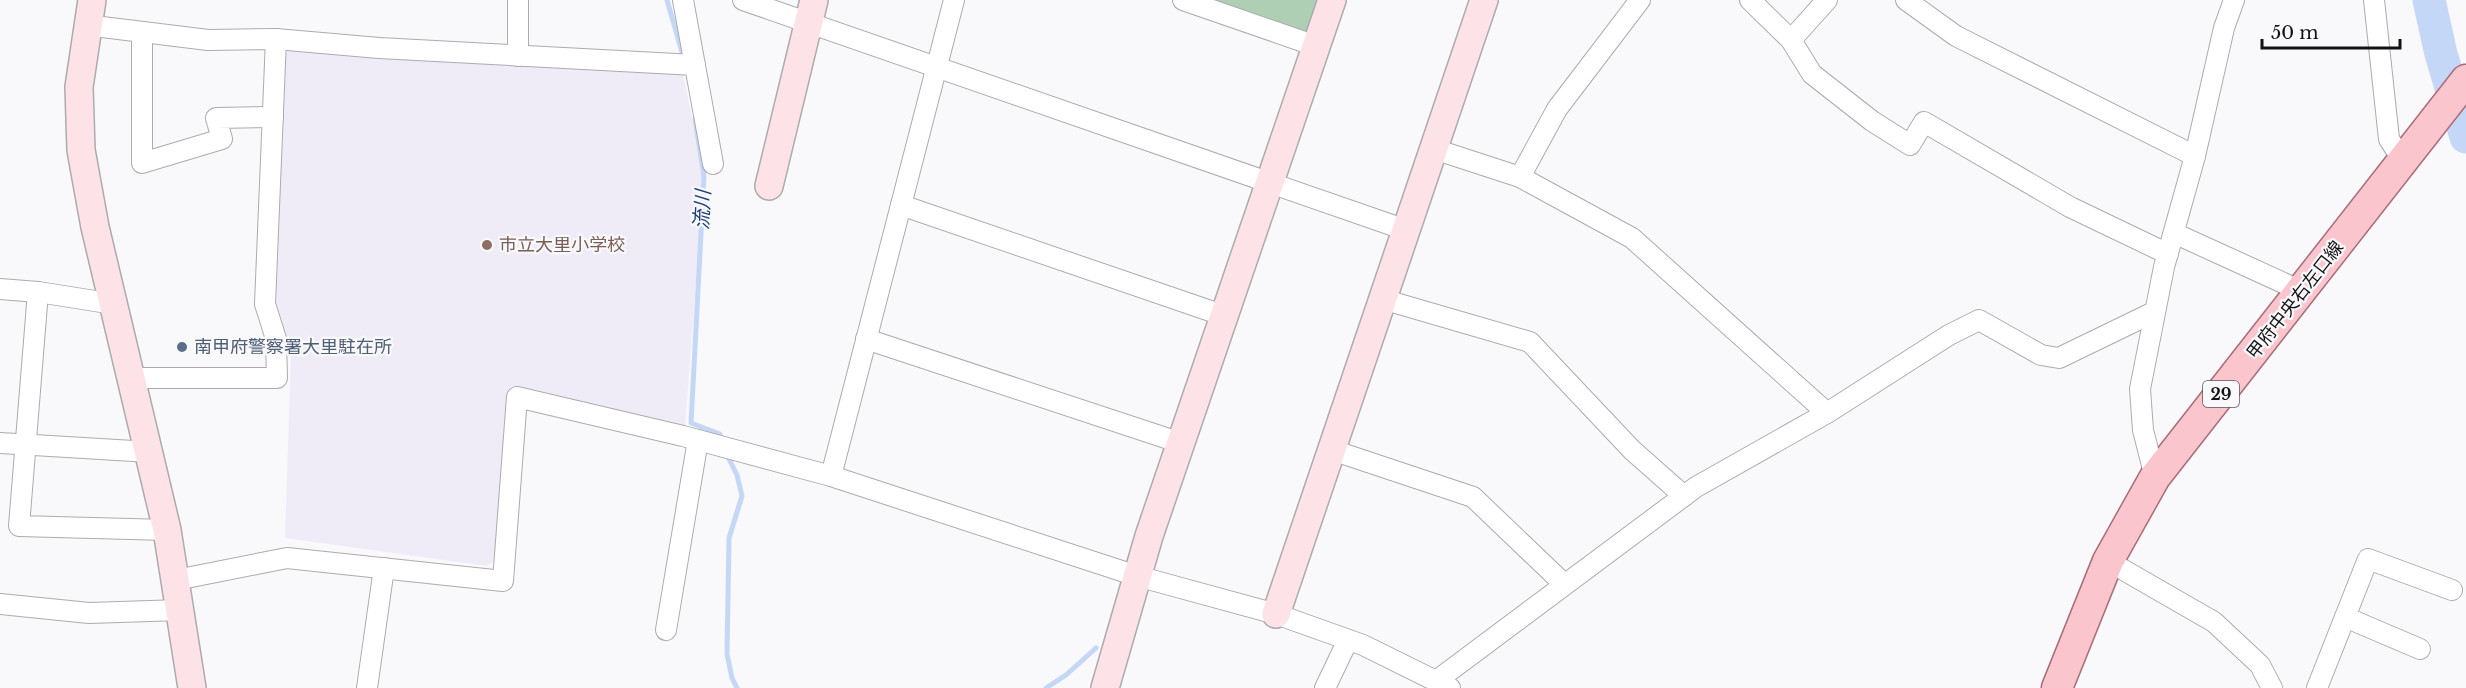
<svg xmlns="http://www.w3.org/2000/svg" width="2466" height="688" viewBox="0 0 2466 688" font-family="'Libre Baskerville','Noto Sans JP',serif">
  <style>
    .built { fill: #efecf7 }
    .green { fill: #afcfb5 }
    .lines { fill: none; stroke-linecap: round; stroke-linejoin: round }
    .stream { stroke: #c5d7f6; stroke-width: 5 }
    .river { stroke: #c5d7f6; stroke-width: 33 }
    .street-casing { stroke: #acabae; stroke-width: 22 }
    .secondary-casing { stroke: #acabae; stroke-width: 30 }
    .primary-casing { stroke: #a86d78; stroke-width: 33 }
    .street { stroke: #fff; stroke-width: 20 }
    .secondary { stroke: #fde2e7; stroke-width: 27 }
    .primary { stroke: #fbc5ce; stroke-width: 30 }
    .education-dot { fill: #8d6e63; stroke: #f9f8fb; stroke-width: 2 }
    .service-dot { fill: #5c6f8a; stroke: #f9f8fb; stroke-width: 2 }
    .labels { text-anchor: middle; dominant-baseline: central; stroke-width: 4.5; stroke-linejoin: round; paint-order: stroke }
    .shield { fill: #f9f8fb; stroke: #585859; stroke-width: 1.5 }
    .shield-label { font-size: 16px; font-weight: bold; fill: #131314 }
    .education-label { font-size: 18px; fill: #785e54; stroke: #f9f8fb; text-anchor: start }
    .street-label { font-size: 18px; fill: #131314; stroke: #f9f8fb }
    .service-label { font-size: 18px; fill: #4e5e75; stroke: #f9f8fb; text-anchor: start }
    .water-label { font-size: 20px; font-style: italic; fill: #1c3f7a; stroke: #f9f8fb }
  </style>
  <rect width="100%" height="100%" fill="#f9f8fb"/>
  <path class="built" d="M283,48l398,16 23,112 -19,251 -177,-38 -12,171 -9,6 -202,-28 6,-184 -18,-39z"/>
  <path class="green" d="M1183,0h149l-16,46z"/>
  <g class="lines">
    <g class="stream">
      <path d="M667,0l17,59"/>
      <path d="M695,119l9,57 -13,247 29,11 2,7"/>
      <path d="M726,453l11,22 5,21 -13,42 -2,116 5,24 5,10"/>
      <path d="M1046,688l20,-13 30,-27"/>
    </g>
    <path class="river" d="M2429,0l12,54 25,83"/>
    <defs>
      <g id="street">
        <path d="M518,0v56"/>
        <path d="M683,0l30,164"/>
        <path d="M743,0l663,230"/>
        <path d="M1183,0l133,46"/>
        <path d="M1750,0l41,40 36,-40"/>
        <path d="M1906,0l50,36 239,120"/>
        <path d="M2374,0l15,139 14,22"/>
        <path d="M86,25l122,15 68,-1 103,9 316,17"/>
        <path d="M142,32v131l80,-24 -6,-21 57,-1"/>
        <path d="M1791,40l21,34 60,47 38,24 14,-23 146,85 98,47"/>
        <path d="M1434,149l86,28 112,61 195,175"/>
        <path d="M1520,177l37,-68 83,-109"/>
        <path d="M901,205l324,111"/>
        <path d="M2174,233l127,58"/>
        <path d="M0,289l38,3 76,12"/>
        <path d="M38,292l-19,234 148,4"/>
        <path d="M1382,299l148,43 102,108 52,46"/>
        <path d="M866,339l315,104"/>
        <path d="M133,378h144l-1,-39 -11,-35 11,-265"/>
        <path d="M0,443l150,9"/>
        <path d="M1332,450l141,47 91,87"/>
        <path d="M831,476l123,-476"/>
        <path d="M2155,477l-12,-47 -3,-41 24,-122 31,-111 29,-128 10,-28"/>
        <path d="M2108,561l106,61 46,43 12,23"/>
        <path d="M176,580l111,-22 216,23 14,-184 166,39 148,40 306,100 139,38 87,31 87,43"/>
        <path d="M0,604l89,9 92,-3"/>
        <path d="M2345,617l75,32"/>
        <path d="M666,630l32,-190"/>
        <path d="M1436,681l260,-194 131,-74 122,-78 30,-15 62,35 18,3 95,-46"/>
        <path d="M367,688l17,-120"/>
        <path d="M1325,688l23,-48"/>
        <path d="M2317,688l51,-129 84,31"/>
      </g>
      <g id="secondary">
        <path d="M92,0l-13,87 2,63 14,77 72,303 25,158"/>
        <path d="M769,186l45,-186"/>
        <path d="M1276,614l208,-614"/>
        <path d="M1105,688l44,-152 183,-536"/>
      </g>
      <path id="primary" d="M2057,688l51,-127 47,-84 311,-397"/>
    </defs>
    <use href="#street" class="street-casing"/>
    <use href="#secondary" class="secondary-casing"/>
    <use href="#primary" class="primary-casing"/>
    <use href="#street" class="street"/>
    <use href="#secondary" class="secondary"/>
    <use href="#primary" class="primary"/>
  </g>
  <circle class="education-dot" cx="487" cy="245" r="6"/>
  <circle class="service-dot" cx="182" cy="347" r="6"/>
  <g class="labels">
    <rect class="shield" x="2203" y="381" width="36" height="26" rx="4.5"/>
    <g class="shield-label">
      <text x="2221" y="394">29</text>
    </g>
    <g class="education-label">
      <text x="499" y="245">市立大里小学校</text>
    </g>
    <g class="street-label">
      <text transform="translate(2295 300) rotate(-52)">甲府中央右左口線</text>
    </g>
    <g class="service-label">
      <text x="194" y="347">南甲府警察署大里駐在所</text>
    </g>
    <g class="water-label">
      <text transform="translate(702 210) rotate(-87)">流川</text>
    </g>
  </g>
  <path d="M2262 39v9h138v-9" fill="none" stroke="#131314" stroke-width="3"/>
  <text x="2271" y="39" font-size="18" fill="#131314" stroke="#f9f8fb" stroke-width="4.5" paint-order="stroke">50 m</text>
</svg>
